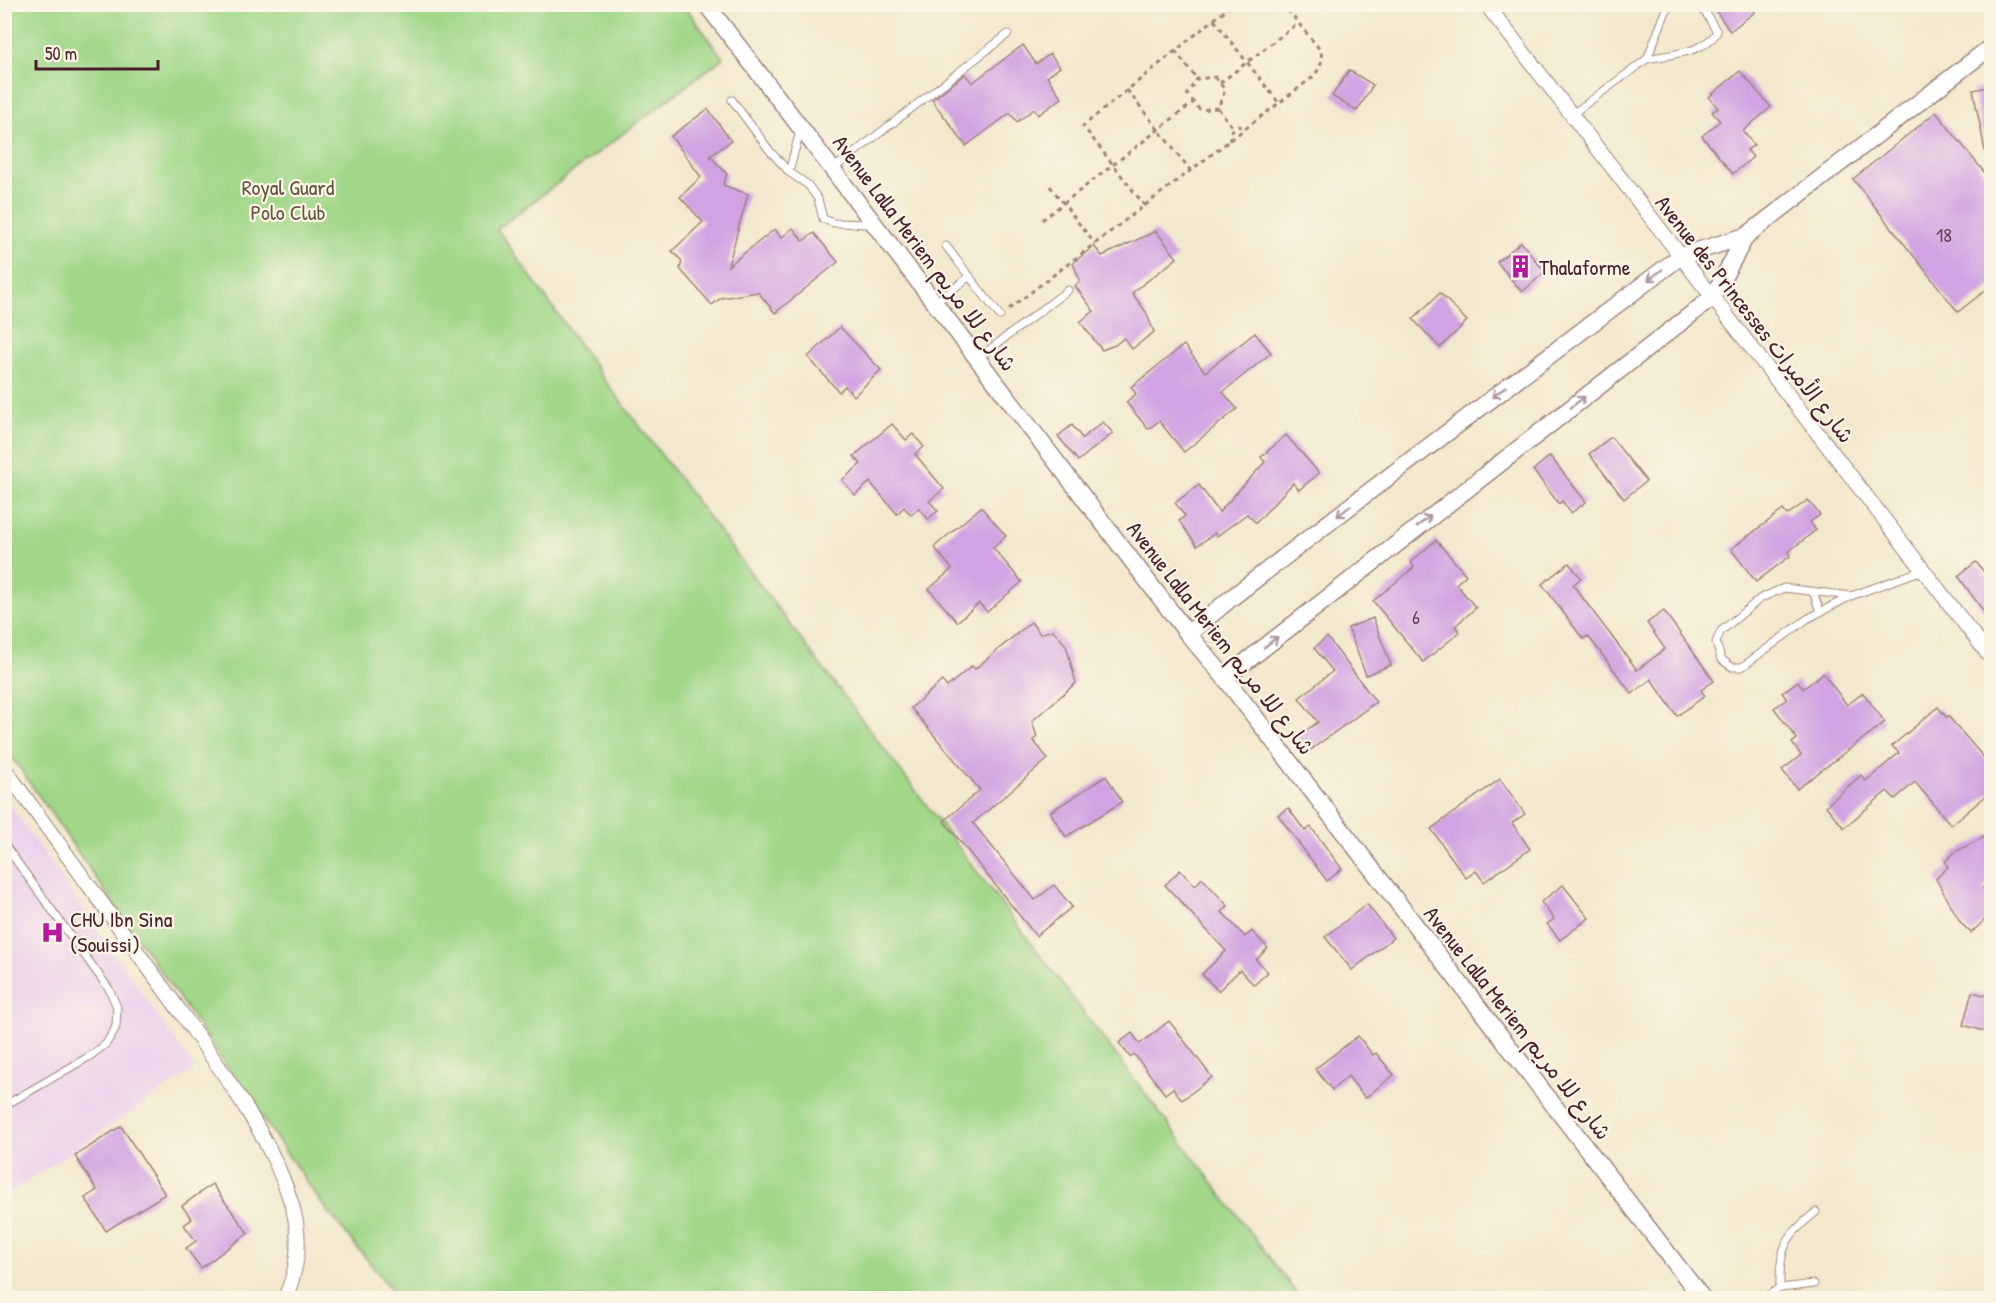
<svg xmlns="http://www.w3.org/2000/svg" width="1996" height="1303" viewBox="0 0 1996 1303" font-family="'Patrick Hand','Playpen Sans Arabic',sans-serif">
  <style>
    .built { fill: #ead1ec }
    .green { fill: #a0d789; stroke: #757b5a; stroke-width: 1.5 }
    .building { fill: #d1a3e2 }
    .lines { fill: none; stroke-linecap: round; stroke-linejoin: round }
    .service-casing { stroke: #9e847c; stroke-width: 9 }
    .minor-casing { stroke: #9e847c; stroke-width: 16 }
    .tertiary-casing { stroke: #9e847c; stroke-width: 19 }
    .path { stroke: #9e847c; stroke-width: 3; stroke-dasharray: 4.5 4.5; stroke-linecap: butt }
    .service { stroke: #fff; stroke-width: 7 }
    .minor { stroke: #fff; stroke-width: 14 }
    .tertiary { stroke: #fff; stroke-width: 16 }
    .oneway { stroke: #ae9aa0 }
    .labels { text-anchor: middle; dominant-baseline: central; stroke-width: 4.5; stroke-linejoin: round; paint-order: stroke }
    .number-label { font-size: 20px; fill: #6c4059 }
    .park-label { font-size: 22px; fill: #645647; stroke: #fcf5e5 }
    .street-label { font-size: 22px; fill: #4a1f2b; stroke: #fcf5e5 }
    .poi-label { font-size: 22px; fill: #4a1f2b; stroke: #fcf5e5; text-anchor: start }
  </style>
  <rect width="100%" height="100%" fill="#fcf5e5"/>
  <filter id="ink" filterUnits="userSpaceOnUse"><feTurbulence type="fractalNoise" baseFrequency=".0167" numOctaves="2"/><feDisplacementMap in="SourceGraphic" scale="12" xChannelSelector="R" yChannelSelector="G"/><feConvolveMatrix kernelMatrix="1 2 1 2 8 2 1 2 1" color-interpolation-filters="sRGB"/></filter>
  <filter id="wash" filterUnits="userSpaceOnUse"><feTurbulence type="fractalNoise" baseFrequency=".008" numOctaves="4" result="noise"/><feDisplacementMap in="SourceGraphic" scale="24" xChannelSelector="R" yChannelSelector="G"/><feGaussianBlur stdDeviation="1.35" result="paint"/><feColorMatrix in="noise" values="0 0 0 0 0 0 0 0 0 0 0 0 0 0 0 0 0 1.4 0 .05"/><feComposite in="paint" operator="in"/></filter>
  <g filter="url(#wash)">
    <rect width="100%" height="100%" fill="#f2e8cd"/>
    <path class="built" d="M4,796l191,273 -190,127h-1z"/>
    <path class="green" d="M4,5h680l39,53 -226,171 106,149 697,920h-902l-76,-94 -317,-457z"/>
    <g id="blocks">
      <g class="building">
        <path d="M1711,4h39l5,8 -25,19z"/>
        <path d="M1023,45l13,19 14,-10 10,13 -13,10 15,21 -24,17 -4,-6 -17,13 -7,-9 -44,33 -34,-46 33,-26 7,9z"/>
        <path d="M1349,70l24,15 -16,26 -25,-15z"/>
        <path d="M1740,71l31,36 -28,24 11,14 -7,5 6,7 -20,17 -31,-38 18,-15 -8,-9 6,-4 -9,-11z"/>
        <path d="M1992,86v64l-7,1 -12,-61z"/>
        <path d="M708,109l23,32 -21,15 17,18 -4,11 25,9 -20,72 47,-37 6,9 12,-10 10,13 11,-8 24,29 -63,51 -17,-21 -37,6 -9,7 -32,-36 2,-8 -10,-10 31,-29 -23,-25 21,-20 -30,-41z"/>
        <path d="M1936,112l56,70v103l-34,27 -105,-133z"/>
        <path d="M1156,231l21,27 -45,35 14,19 8,20 -22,17 -8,-11 -9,7 -13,5 -22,-28 14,-11 -19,-25 5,-5 -7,-18 21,-17 8,10z"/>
        <path d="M1521,242l24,30 -23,20 -25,-30z"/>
        <path d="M1440,293l27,28 -27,27 -27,-29z"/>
        <path d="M840,327l41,43 -27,26 -9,-10 -6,6 -31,-35z"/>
        <path d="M1255,333l16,20 -48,39 14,17 -53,43 -25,-31 -11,8 -22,-27 10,-8 -5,-7 53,-42 21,27z"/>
        <path d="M1103,422l10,11 -35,28 -20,-25 14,-11 10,13z"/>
        <path d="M892,424l14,16 7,-6 11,13 -9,7 29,35 -15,12 9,10 -10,8 -9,-11 -8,7 -7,-8 -7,7 -27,-32 -15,13 -13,-15 19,-16 -7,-8z"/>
        <path d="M1286,435l33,38 -20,17 -6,-7 -37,40 -9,-9 -30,22 -2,-3 -18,13 -18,-25 6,-5 -10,-13 24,-18 20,27 46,-50 -4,-5z"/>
        <path d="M1611,437l35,44 -22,18 -35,-45z"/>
        <path d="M1550,456l36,46 -15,11 -9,-12 -3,3 -26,-34z"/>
        <path d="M1808,500l12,15 -10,7 6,8 -28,22 2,4 -34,26 -25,-33 52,-39 4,5z"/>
        <path d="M981,507l25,29 -13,12 29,34 -35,30 -8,-9 -22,19 -28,-33 23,-20 -18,-22z"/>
        <path d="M1436,540l30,35 -10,9 20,24 -21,18 5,6 -37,30 -50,-61 41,-34 -3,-5z"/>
        <path d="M1976,562l16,20v41l-34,-47z"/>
        <path d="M1569,563l12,15 -8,7 64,85 28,-21 -18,-26 17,-12 50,70 -13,9 4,6 -28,20 -26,-37 -19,15 -44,-58 -5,3 -41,-55z"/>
        <path d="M1373,618l18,47 -25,10 -18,-47z"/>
        <path d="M1031,622l9,12 13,-4 13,15 10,38 -44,38 5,16 -4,3 15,19 -75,64 62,77 19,-15 18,22 -36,29 -92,-115 36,-31 -69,-82 31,-27 5,6 25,-21 3,3z"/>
        <path d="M1327,637l49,65 -71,52 -11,-15 24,-17 -19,-24 34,-27 -19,-23z"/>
        <path d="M1823,673l24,32 16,-12 22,29 -88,67 -15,-19 19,-15 -9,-12 5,-4 -23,-31 13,-9 -5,-6 16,-12 5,8z"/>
        <path d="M1938,707l8,10 2,-1 44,51v24l-41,34 -36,-43 -20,17 -8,-8 -43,37 -18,-22 35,-31 5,6 33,-28 -7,-7z"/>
        <path d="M1106,776l16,26 -56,35 -16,-25z"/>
        <path d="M1500,779l25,35 -13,9 18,26 -46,33 -8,-11 -10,7 -35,-49z"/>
        <path d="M1288,808l17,23 6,-4 31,42 -15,12 -49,-66z"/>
        <path d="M1992,833v50l-9,5 9,8v17l-21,20 -10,-10 -25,-44 12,-12 -3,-5 10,-10z"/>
        <path d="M1180,870l15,16 7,-8 26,28 -6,6 23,25 7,-6 16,17 -12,12 12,12 -14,13 -14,-15 -22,21 -16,-17 24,-23 -61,-66z"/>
        <path d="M1563,885l26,33 -29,22 -13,-16 7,-5 -13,-17z"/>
        <path d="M1367,904l26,34 -41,32 -27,-33z"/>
        <path d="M1972,992l20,5v19l-5,16 -24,-7z"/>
        <path d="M1169,1021l43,56 -30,23 -9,-12 -8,6 -31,-40 -4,3 -11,-14 13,-10 8,11z"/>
        <path d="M1358,1036l15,19 3,-2 18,22 -29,23 -17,-22 -16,14 -17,-21z"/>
        <path d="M121,1126l44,68 -59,37 -21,-33 12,-8 -22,-34z"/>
        <path d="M212,1184l36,49 -47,35 -15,-20 10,-7 -12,-16 8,-6 -10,-13z"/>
      </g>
    </g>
  </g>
  <g filter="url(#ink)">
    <use href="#blocks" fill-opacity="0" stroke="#9e847c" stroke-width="1.5"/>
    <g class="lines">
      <defs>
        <g id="service">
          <path d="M1647,59c23,-5 56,-5 70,-27l-10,-17 -10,-11"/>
          <path d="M732,100l38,51 19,21 19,13 10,14 5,20 11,4 38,1"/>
          <path d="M1571,115l76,-56 22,-55"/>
          <path d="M833,169l175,-135"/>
          <path d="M789,172l11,-41"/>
          <path d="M946,246l54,70"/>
          <path d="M935,303l35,-27"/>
          <path d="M977,359l91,-69"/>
          <path d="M1813,591l7,21"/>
          <path d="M1851,596l-44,23 -65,48h-10l-11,-8 -5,-17 5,-11 40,-33 23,-10 67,8 72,-26"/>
          <path d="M4,844l105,145 8,18 -1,20 -10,17 -16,12 -86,50"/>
          <path d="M1780,1288c-1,-40 5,-52 36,-76"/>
          <path d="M1764,1298l16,-10 34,-4"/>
        </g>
        <g id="minor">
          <path d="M1486,4l506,655"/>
          <path d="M4,768c60,82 119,164 178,246 40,57 88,121 109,188 11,34 8,64 -6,96"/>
        </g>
        <g id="tertiary">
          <path d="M706,4l482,630 37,44 477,620"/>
          <path d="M1188,634l42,-35 136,-105 315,-238 65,-20 246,-190"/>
          <path d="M1225,678l487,-380 34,-62"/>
        </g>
      </defs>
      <use href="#service" class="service-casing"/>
      <use href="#minor" class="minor-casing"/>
      <use href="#tertiary" class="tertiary-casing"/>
      <g class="path">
        <path d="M1214,20l65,83"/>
        <path d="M1175,51l22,28"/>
        <path d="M1215,77l10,13 -7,18 -18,2 -13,-16 10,-15z"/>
        <path d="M1220,83l78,-60"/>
        <path d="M1127,90l64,81"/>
        <path d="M1218,108l15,20"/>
        <path d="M1230,141c-1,-7 1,-11 7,-15l9,2"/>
        <path d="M1050,186l45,58"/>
        <path d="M1145,206l-62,-80 150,-122"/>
        <path d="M1042,220l152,-118"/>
        <path d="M1009,309l304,-232c7,-9 10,-14 8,-26l-38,-47"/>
      </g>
      <use href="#service" class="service"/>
      <use href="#minor" class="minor"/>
      <use href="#tertiary" class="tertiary"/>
    </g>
    <defs><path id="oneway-shaft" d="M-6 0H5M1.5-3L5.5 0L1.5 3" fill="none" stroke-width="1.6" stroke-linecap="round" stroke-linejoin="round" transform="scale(1.5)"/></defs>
    <g class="oneway">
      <use href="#oneway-shaft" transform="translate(1655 275) rotate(143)"/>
      <use href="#oneway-shaft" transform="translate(1499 392) rotate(143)"/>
      <use href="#oneway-shaft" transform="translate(1578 402) rotate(-38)"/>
      <use href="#oneway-shaft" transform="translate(1344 511) rotate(142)"/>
      <use href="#oneway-shaft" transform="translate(1424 521) rotate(-38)"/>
      <use href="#oneway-shaft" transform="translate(1271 642) rotate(-38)"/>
    </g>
  </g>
  <defs>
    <symbol id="building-bare" viewBox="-9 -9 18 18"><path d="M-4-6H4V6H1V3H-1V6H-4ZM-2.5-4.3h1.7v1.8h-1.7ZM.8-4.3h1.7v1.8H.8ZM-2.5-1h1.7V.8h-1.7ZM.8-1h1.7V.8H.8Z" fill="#b5179e" stroke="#fcf5e5" stroke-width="2.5" paint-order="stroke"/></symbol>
    <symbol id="hospital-bare" viewBox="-9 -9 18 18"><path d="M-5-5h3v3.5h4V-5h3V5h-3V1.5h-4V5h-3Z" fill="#b5179e" stroke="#fcf5e5" stroke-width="2.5" paint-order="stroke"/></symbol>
  </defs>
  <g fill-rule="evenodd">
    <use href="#building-bare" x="1504" y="250" width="33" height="33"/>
    <use href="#hospital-bare" x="36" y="916" width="33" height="33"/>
  </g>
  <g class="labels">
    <g class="number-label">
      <text x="1944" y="234">18</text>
      <text x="1416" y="616">6</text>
    </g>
    <g class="park-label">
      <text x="288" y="187">Royal Guard<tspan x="288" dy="25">Polo Club</tspan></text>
    </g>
    <g class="street-label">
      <text transform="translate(925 253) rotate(53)">Avenue Lalla Meriem شارع للا مريم</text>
      <text transform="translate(1755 319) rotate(52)">Avenue des Princesses شارع الأميرات</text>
      <text transform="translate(1221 638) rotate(52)">Avenue Lalla Meriem شارع للا مريم</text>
      <text transform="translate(1518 1023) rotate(52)">Avenue Lalla Meriem شارع للا مريم</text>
    </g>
    <g class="poi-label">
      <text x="1539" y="267">Thalaforme</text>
      <text x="70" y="919">CHU Ibn Sina<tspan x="70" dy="25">(Souissi)</tspan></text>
    </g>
  </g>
  <rect width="1996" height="1303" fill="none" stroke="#fcf5e5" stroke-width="24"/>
  <path d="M36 60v9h122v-9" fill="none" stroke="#4a1f2b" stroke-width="3"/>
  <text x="45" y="60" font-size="18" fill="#4a1f2b" stroke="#fcf5e5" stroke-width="4.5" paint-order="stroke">50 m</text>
</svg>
